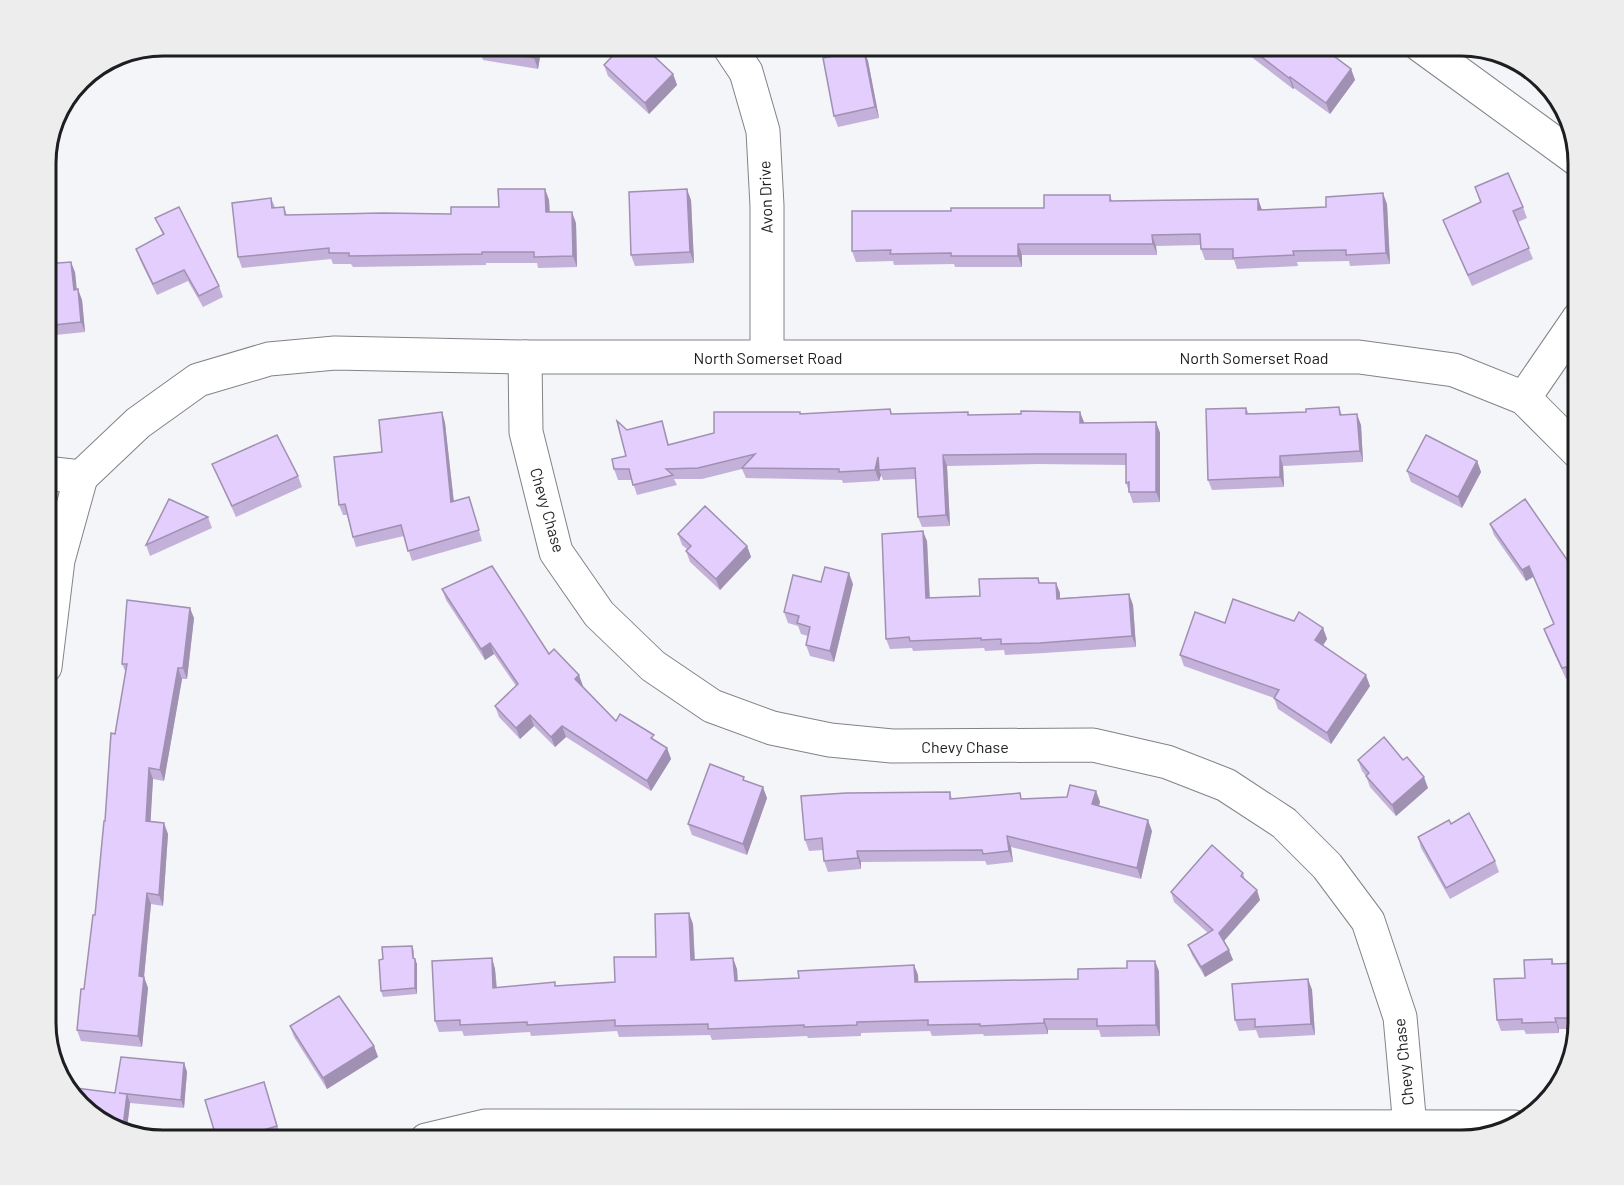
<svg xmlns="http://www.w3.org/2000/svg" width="1624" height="1185" viewBox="0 0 1624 1185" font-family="Barlow,sans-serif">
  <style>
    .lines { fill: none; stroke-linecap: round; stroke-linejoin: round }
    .minor-casing { stroke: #818386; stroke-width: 35 }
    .major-casing { stroke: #818386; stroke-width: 35 }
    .minor { stroke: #fff; stroke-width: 33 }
    .major { stroke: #fff; stroke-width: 33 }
    .wall { fill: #c4b1da }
    .shaded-wall { fill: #a090b1 }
    .building { fill: #e4cefd; stroke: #a090b1; stroke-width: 1.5 }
    .labels { text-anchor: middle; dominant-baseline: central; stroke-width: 4.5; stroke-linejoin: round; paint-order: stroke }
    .street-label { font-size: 16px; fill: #1d1e1f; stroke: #fff }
    .rim { fill: none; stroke: #1d1e1f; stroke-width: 3 }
  </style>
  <rect width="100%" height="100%" fill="#f3f5f9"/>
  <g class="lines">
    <defs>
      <g id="minor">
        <path d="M728,45l18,27 17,59 4,75v150"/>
        <path d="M525,357l1,75 30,120 43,62 54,52 59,40 60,22 58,12 62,6 201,-1 74,17 59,23 58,38 43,43 41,55 32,96 10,110"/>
        <path d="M1524,398l55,-80"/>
        <path d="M45,473l36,4 57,-54 60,-43 71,-21 66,-6 190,4h834l95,13 70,28 55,55"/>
        <path d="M45,667l13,-107 23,-83"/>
        <path d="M426,1140l59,-14 1029,1"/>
      </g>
      <path id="major" d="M1420,45l158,115"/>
    </defs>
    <use href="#minor" class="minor-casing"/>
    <use href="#major" class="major-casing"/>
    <use href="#minor" class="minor"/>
    <use href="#major" class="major"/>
  </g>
  <g class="wall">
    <path d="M480,45h62l-4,24 -55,-9 -4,-11z"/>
    <path d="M1236,45h83l32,24 4,11 -25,34 -36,-26 -1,1z"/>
    <path d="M864,50l4,11 11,57 -41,9 -4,-11z"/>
    <path d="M604,65l69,9 4,11 -28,29 -41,-38z"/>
    <path d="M1475,187l48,20 4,11 -9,4 15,37 -61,27 -29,-66 37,-18z"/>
    <path d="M545,189l4,11 1,12 26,11 1,44 -39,1 -1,-5h-51v2l-133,2 -2,-3h-18l-2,-5 -89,9 -4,-11 33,-59 4,9h9l3,8 164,-1 48,-7z"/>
    <path d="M1110,195l2,6 146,-2 4,11 125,-6 3,60 -40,2 -1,-5 -52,1 1,4 -61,3 -3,-9h-29l-4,-11 -1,-4 -44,1 1,9h-135v12h-67l-1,-3 -60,1 -1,-4 -37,1 -4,-11 99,-40 93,-3z"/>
    <path d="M691,200l3,63 -59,3 -4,-11z"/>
    <path d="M155,218l64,68 4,11 -20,10 -15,-26 -31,14 -17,-35 -4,-11 27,-14z"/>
    <path d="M45,264l30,8 1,17 6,11 3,32 -40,4z"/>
    <path d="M1339,407l3,8 19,10 2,37 -80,4 1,21 -72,3 -4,-10 38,-72 3,6 57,-2z"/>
    <path d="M890,409l2,5 77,1 115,8 72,-1 4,11v69l-27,1 -7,-20v-18l-89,-1 -90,2 3,60 -28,1 -4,-10 -2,-38 -33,1 -2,-5 -2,6 -36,2 -1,-3 -96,-2 -4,-9 -40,10h-28l3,6 -40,10 -5,-15h-14l-4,-11 12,-13 36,-35 7,24 132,-31z"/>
    <path d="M442,412l3,11 9,79 15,-5 13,44 -70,20 -8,-25 -48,11 -3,-10 -6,-22h-4l-4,-10 43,-53z"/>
    <path d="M1477,461l4,11 -19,36 -51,-26 -4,-11z"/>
    <path d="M212,464l86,12 4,11 -66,30z"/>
    <path d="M208,517l4,11 -62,28 -4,-11z"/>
    <path d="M1490,524l89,53v119l-9,-18 -4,1 -18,-39 -4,-11 10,-5 -21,-47 -7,4 -32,-46z"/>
    <path d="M678,534l69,12 4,11 -31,33 -30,-28 -4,-11 2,-1 -6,-5z"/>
    <path d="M927,541l3,57 50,-2 60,-13h16l4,10v5l69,-4 4,11 3,42 -92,6 -39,2 -1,-5 -19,1 -1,-3 -71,3 -1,-3 -22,1 -4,-10z"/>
    <path d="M821,582l32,2 -19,78 -24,-6 -4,-11 2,-9 -7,-2 -3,-8 -10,-3 -4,-11z"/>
    <path d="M442,589l107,65 34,32 33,35 40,20 11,7 4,11 -20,32 -85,-54 -11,10 -21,-21 -14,13 -21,-22 -4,-11 21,-20 -22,-32 -9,6 -39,-60z"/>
    <path d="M194,618l-7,61h-5l-18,102 -11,-2 -3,42 18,13 -5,72 -12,-2 -7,73 4,11 -6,59 -61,-6 -4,-11 7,-41 11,-74 20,-181 11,-61 -4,-9z"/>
    <path d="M1294,621l29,7 4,11 -4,7 47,40 -39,58 -53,-35 -4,-11 -90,-32 -4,-11 45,-32z"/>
    <path d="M1358,760h45l25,28 -32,28 -26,-29 -4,-11 -4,-5z"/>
    <path d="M746,781l21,17 -20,57 -55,-20 -4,-11z"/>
    <path d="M1096,791l4,11 -1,3 53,26 -11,48 -130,-32 2,15 -26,3 -2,-4 -124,1v7l-33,3 -4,-11 -1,-11 -14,1 -4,-11 145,-48 2,7h71l44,-2z"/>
    <path d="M1451,824l44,37 4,11 -49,27 -29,-51 -3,-11z"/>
    <path d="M1243,873l2,7 15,20 -36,41 9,19 -28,17 -13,-22 -4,-10 20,-12 -34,-31 -3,-10z"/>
    <path d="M693,924l2,36 42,9 1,12 61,-3 115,-13 4,10v7l160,-3 81,-8 1,65 -59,1 -2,-7h-51v4l-64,2 -1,-2 -51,2 -2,-5 -69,2v3l-53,2 -1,-2 -95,4 -2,-5 -91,2 -2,-6 -86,5 -1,-4 -66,4 -2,-5 -23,1 -4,-11 57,-63 3,11 2,18 59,-1 59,-4 41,-25z"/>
    <path d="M412,946l2,5v7l3,6v30l-34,3 -2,-6 2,-32z"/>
    <path d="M1552,959l2,5 25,-1v59l-2,7h-18v4l-33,1 -2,-4 -23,1 -4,-11 28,-42z"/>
    <path d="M1308,979l4,11 3,45 -56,3 -3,-8 -17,1 -4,-11z"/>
    <path d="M290,1026l84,20 4,11 -51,32 -33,-52z"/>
    <path d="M184,1063l3,9 -3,36 -54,-5 -3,25 -36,-12 24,-23z"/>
    <path d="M264,1082l17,55 -11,3h-53z"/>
  </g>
  <g class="shaded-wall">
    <path d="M537,45h5l-4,24 -4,-11z"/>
    <path d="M864,50l4,11 11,57 -4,-11z"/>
    <path d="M1351,69l4,11 -25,34 -4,-11z"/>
    <path d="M673,74l4,11 -28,29 -4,-11z"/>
    <path d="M1290,77l4,11 -1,1 -4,-11z"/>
    <path d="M545,189l4,11 1,23 -4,-11z"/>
    <path d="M687,189l4,11 3,63 -4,-11z"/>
    <path d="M1383,193l4,11 3,60 -4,-11z"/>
    <path d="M1258,199l4,11h-4z"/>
    <path d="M572,212l4,11 1,44 -4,-11z"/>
    <path d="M1152,235l4,11 1,9 -4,-11z"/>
    <path d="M1018,244l4,11v12l-4,-11z"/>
    <path d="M71,262l4,10 3,28 -4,-10z"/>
    <path d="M78,289l4,11 3,32 -4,-10z"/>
    <path d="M442,412l3,11 10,90 -4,-11z"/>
    <path d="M1080,412l4,10v12l-4,-11z"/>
    <path d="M1357,414l4,11 2,37 -3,-11z"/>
    <path d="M1156,422l4,11v69l-4,-10z"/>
    <path d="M943,455l4,11 3,60 -4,-11z"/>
    <path d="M1280,456l3,10 1,21 -4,-10z"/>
    <path d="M878,457l1,13 2,5 -2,6 -4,-11z"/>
    <path d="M1477,461l4,11 -19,36 -4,-11z"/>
    <path d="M923,531l4,10 3,68 -4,-11z"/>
    <path d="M747,546l4,11 -31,33 -4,-11z"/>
    <path d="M1529,566l4,11 -7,4 -4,-11z"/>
    <path d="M849,573l4,11 -19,78 -4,-11z"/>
    <path d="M1056,583l4,10v16l-3,-10z"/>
    <path d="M1129,594l4,11 3,42 -4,-11z"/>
    <path d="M190,608l4,10 -7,61 -4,-11z"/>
    <path d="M1323,628l4,11 -8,12 -4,-11z"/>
    <path d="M490,643l4,11 -9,6 -4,-11z"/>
    <path d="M178,668l4,11 -18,102 -4,-11z"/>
    <path d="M579,675l4,11 -4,4 -4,-11z"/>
    <path d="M1366,675l4,11 -39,58 -4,-11z"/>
    <path d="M530,715l4,11 -14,13 -4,-11z"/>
    <path d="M562,726l4,11 -11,10 -4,-10z"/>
    <path d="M667,748l4,11 -20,32 -4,-10z"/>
    <path d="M149,768l4,11 -3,53 -4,-11z"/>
    <path d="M1424,777l4,11 -32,28 -4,-11z"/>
    <path d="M763,787l4,11 -20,57 -4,-11z"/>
    <path d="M1096,791l4,11 -4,12 -4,-10z"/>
    <path d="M1148,820l4,11 -11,48 -4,-11z"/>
    <path d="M164,823l4,11 -5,72 -4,-11z"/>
    <path d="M1007,836l4,11 2,15 -4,-11z"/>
    <path d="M857,851l4,11v7l-3,-11z"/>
    <path d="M1257,890l3,10 -38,43 -3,-10z"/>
    <path d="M147,893l4,11 -8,83 -4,-11z"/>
    <path d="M689,913l4,11 2,47 -4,-11z"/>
    <path d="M1229,950l4,10 -28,17 -4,-10z"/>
    <path d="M492,958l3,11 2,29 -4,-10z"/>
    <path d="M733,958l4,11 1,23 -3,-11z"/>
    <path d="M415,959l2,5v30l-2,-6z"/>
    <path d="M1155,961l4,10 1,65 -4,-11z"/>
    <path d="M914,965l4,10 1,18 -4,-11z"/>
    <path d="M144,977l4,11 -6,59 -4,-11z"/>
    <path d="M1308,979l4,11 3,45 -4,-11z"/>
    <path d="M1555,1018l4,11v4l-3,-11z"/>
    <path d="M1044,1019l4,11v4l-4,-11z"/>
    <path d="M374,1046l4,11 -51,32 -4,-11z"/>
    <path d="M184,1063l3,9 -3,36 -3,-8z"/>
    <path d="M127,1094l3,9 -3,25 -4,-1z"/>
  </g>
  <g class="building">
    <path d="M480,45h57l-3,13 -55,-9z"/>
    <path d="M623,45h19l31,29 -28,29 -41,-38z"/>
    <path d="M1246,45h73l32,24 -25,34 -36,-26 -1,1z"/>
    <path d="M864,50l11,57 -41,9 -11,-58z"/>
    <path d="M1508,173l15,34 -10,4 16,37 -61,27 -25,-55 38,-18 -6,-15z"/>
    <path d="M498,189h47l1,23h26l1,44 -39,1v-5h-52v2l-133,2v-3h-20v-5l-91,9 -6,-54 39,-5 1,10 12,-1 1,8 98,-2 68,1v-7h48z"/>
    <path d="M687,189l3,63 -59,3 -2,-63z"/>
    <path d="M1383,193l3,60 -40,2v-5l-53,1 1,4 -61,3v-9h-32l-1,-15 -48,1 1,9h-135v12h-67v-3l-61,1 1,-4 -39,1v-40h99v-3h93v-13h66v6l148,-2v11l68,-3v-10z"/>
    <path d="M179,207l40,79 -20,10 -15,-26 -31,14 -17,-35 28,-15 -9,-16z"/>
    <path d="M71,262l3,28 4,-1 3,33 -36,4v-62z"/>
    <path d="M1339,407l1,8 17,-1 3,37 -80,5v21l-72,3 -2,-71 40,-1v6l60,-2v-3z"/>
    <path d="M890,409l1,5 77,-2v3l53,-1v-3l59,1v11l76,-1v70h-27v-10l-3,1v-29h-93l-90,1 3,60 -28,2 -3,-49 -36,2 -1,-13 -3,13 -36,2v-3l-97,-1 13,-14 -57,14 -32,1 7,6 -40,10 -4,-16h-15l-2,-10 14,-3 -9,-35 10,9 35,-9 6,24 46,-12v-21h86v2z"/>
    <path d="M442,412l9,90 18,-5 10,33 -71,21 -7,-26 -48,12 -8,-33 -6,1 -5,-48 48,-5 -3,-32z"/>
    <path d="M277,435l21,41 -66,30 -20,-42z"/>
    <path d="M1426,435l51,26 -19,36 -51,-26z"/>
    <path d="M169,499l39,18 -62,28z"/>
    <path d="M1525,499l54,78v117l-13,-27 -4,1 -18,-39 10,-5 -25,-58 -7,4 -32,-46z"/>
    <path d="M705,506l42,40 -31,33 -30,-28 5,-5 -13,-12z"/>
    <path d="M923,531l3,67 54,-2 -1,-17 59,-1 1,5h17l1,16 72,-5 3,42 -92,7 -39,1v-5l-20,1v-2l-71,3 -1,-4 -23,2 -4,-105z"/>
    <path d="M492,566l57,88 5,-5 25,26 -4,4 41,42 4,-7 34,21 -3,3 16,10 -20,33 -85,-55 -11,11 -21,-22 -14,13 -21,-22 23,-22 -28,-41 -9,6 -39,-60z"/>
    <path d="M825,567l24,6 -19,78 -24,-6 4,-18 -13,-4 2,-7 -15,-4 9,-37 28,7z"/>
    <path d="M1233,599l61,22 5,-9 24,16 -8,12 51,35 -39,58 -53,-35 5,-8 -99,-35 15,-43 30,11z"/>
    <path d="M127,600l63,8 -7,60h-5l-18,102 -11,-2 -3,53 18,2 -5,72 -12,-2 -8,83 5,1 -6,59 -61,-6 4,-41h3l9,-74h2l9,-94h1l6,-88 4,1 12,-70h-5z"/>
    <path d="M1384,737l19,23 4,-3 17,20 -32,28 -26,-29 3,-3 -11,-13z"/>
    <path d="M710,764l34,13 -1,3 20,7 -20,57 -55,-20z"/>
    <path d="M1070,785l26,6 -4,13 56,16 -11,48 -130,-32 2,15 -26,3 -1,-4 -125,1 1,7 -34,3 -2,-23 -17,2 -4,-44 45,-3 104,-1v7l70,-6 1,6 46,-2z"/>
    <path d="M1469,813l26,48 -49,27 -28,-51 31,-17 2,4z"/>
    <path d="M1212,845l31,28 -2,3 16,14 -38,43 10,17 -28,17 -13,-22 25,-15 -42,-38z"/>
    <path d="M689,913l2,47 42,-2 2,23 64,-3 -1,-7 116,-6 1,17 163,-3v-10l49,-1v-7h28l1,64 -59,1v-7h-53v4l-64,3v-2l-52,1v-5l-71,2v3l-53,2v-2l-96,4v-5l-93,2v-6l-88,5v-3l-67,3v-5l-25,1 -3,-60 60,-3 1,30 62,-6v4l60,-4 -1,-25h42l-1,-43z"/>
    <path d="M412,946l1,12 2,1v29l-34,3 -2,-31 4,-1 -1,-12z"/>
    <path d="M1552,959v5l27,-1v55h-24l1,4 -34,1v-4l-25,1 -3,-41 31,-1 -1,-18z"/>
    <path d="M1308,979l3,45 -56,3v-8l-20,1 -3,-36z"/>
    <path d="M339,996l35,50 -51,32 -33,-52z"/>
    <path d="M121,1057l63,6 -3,37 -62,-7 8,1 -4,33 -32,-11 -23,-29 47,6z"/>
    <path d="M264,1082l13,44 -47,14h-13l-12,-40z"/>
  </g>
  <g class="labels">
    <g class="street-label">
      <text transform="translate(765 197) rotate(-92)">Avon Drive</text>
      <text x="768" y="357">North Somerset Road</text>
      <text x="1254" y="357">North Somerset Road</text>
      <text transform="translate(548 510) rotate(74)">Chevy Chase</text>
      <text x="965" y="746">Chevy Chase</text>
      <text transform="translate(1403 1062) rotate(-96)">Chevy Chase</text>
    </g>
  </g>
  <path d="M0 0H1624V1185H0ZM163 56H1461A107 107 0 0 1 1568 163V1023A107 107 0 0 1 1461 1130H163A107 107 0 0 1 56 1023V163A107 107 0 0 1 163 56Z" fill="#ededed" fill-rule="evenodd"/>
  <path class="rim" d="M163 56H1461A107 107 0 0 1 1568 163V1023A107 107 0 0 1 1461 1130H163A107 107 0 0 1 56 1023V163A107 107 0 0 1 163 56Z"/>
</svg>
